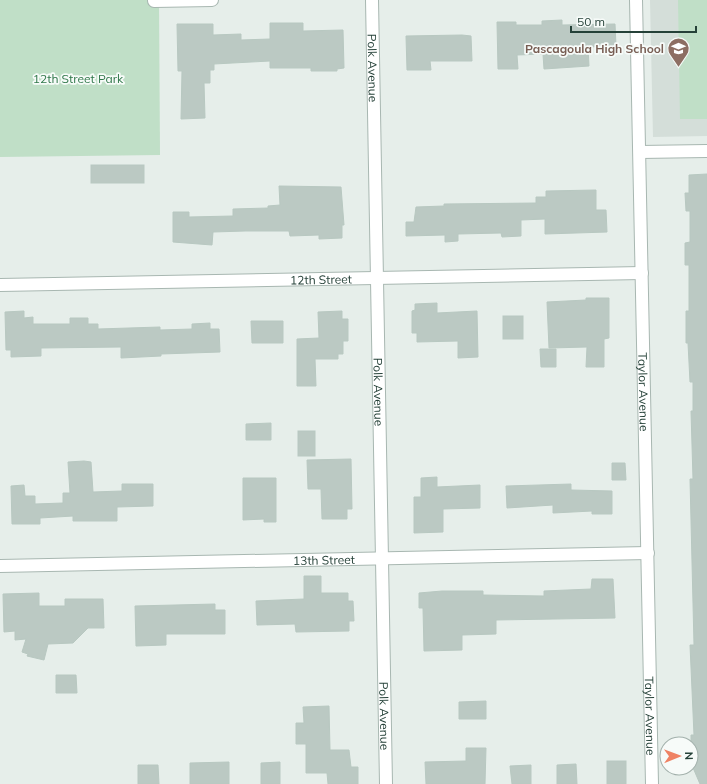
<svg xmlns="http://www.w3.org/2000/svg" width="707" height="784" viewBox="0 0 707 784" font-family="Mulish,sans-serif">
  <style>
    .built { fill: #d4ded9 }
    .green { fill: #c0dfc7 }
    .building { fill: #bbc9c3; stroke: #b8c8c1 }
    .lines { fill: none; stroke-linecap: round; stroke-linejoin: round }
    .minor-casing { stroke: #a8b7b1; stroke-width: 14 }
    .minor { stroke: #fff; stroke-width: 12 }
    .labels { text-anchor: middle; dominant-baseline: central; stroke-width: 3.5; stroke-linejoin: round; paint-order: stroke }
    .education-label { font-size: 12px; font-weight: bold; fill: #785e54; stroke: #f7fbf9; text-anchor: end }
    .street-label { font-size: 12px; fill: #254138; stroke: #f7fbf9 }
    .park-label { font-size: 12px; fill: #2f7749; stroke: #f7fbf9 }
  </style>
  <rect width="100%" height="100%" fill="#e6eeea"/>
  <path class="built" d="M650,0h57v136l-54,1z"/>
  <g class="green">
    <path d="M0,0h159l1,155 -160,2z"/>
    <path d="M678,0h29v119h-27z"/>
  </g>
  <g class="building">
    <path d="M562,20v5l53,-1 1,22 -28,1 1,19 -45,3 -1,-15 -26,1 1,14h-20l-1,-47h19v3h26v-4z"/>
    <path d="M270,23h33v8l40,-1 1,38 -7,1v2h-26v-3h-41v-7l-56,3v6h-4v13h-6l1,35 -24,1 1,-48h-4l-1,-47h36v11l28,-1v6l29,-1z"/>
    <path d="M462,35l9,1 1,25h-42l1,9h-24l-1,-34z"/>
    <rect x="91" y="165" width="53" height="18"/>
    <path d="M707,174v610h-7l-9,-21v-28h3l-4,-90h4l-4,-166h3l-2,-68h2v-29h-3l-2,-39h-2v-32h3v-46h-4v-22l5,-1v-31h-4l-1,-18h4v-18z"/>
    <path d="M279,186l62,1 3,38h-2v13l-23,1v-4l-29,1 -1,-5h-44l-32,1 -1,13 -39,-3v-30h16v5l44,-1v-7l35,-1v-2l12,-1z"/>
    <path d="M596,190v20h10l1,22 -62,2v-15l-24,1v16l-19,1 -1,-4 -43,1v7l-13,1v-7l-39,1v-14h8l2,-15 28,-1v-2l92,-1v-6h10v-6z"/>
    <path d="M586,298h23v40l-5,1v28h-18l1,-20 -38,1 -2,-46 39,-2z"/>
    <path d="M437,303v10l40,-2 1,46 -20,1v-17l-41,1v-9h-5v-22l3,-1v-6z"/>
    <path d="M24,311v7l9,-1v7h37v-6h18v6h10v5l62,-2v3l32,-1v-5l18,-1v6h9l1,23 -59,2v2l-40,2v-11l-80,1v8l-30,1v-7h-5l-1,-38z"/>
    <path d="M342,311v8h6v22h-5v13h-5v5h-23l1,27h-19v-47l22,-1 -1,-26z"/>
    <rect x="503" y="316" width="20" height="23"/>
    <path d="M251,321h32v22h-31z"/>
    <path d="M540,349h16v18h-15z"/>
    <path d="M271,423v17h-25v-16z"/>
    <rect x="298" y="431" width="17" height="25"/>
    <path d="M351,459l1,50h-5v10h-25l-1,-30h-13l-1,-29z"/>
    <path d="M84,461l7,1 2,30 29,-1v-7h31v22l-36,1v14h-44v-5l-33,2v6h-28l-1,-38 13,-1 1,11h10v8l28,-1v-10h7l-2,-31z"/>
    <path d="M612,463h13l1,17h-14z"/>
    <path d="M437,477v10l43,-2v23l-37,1v23l-29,1v-36h7v-19z"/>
    <path d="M243,478h33v44h-12v-3l-21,1z"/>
    <path d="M571,484v6l41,1v23h-20v-3l-39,2v-8l-46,3 -1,-22z"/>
    <path d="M304,576h17v17h27v8h5l1,20h-5v10l-53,1 -1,-8 -38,1 -1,-24 48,-2z"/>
    <path d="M592,579h21l2,39 -119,2v14l-34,1v15l-38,1 -1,-43h-4v-15l23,-2h41v4l61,1v-5l47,-2z"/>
    <path d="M39,593v13h26v-7h38l1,29h-16l-15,15 -25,1 -4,16 -17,-4 1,-2 -6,-2 4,-13 -11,1v-9l-11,1 -1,-38z"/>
    <path d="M215,604v6h10v24h-59v11l-30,1 -1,-40z"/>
    <path d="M56,675h20l1,18h-21z"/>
    <path d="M486,701v18h-27v-17z"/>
    <path d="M329,706l1,44h19l2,17h7v17h-30l-1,-11h-21v-29h-10v-21h8l-1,-16z"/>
    <path d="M466,748h20l-1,36h-59l-1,-22 41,-1z"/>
    <rect x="607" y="761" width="19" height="23"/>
    <path d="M229,762v22h-39v-21z"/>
    <path d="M280,762v22h-19v-21z"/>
    <path d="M576,764l1,20h-20v-19z"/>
    <path d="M138,765h20l1,19h-21z"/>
    <path d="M531,765v19h-19l-2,-18z"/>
  </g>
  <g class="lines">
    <defs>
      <g id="minor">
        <path id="s1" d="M372,0l14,784"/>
        <path id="s2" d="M636,0l16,784"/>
        <path d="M154,1l58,-1"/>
        <path d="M640,152l67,-1"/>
        <path id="s3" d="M0,285l642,-12"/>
        <path id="s4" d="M0,566l648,-13"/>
      </g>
    </defs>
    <use href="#minor" class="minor-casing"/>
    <use href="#minor" class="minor"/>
  </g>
  <defs>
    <symbol id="school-pin" viewBox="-11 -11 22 30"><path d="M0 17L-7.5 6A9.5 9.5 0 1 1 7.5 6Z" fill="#8d6e63" stroke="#f7fbf9"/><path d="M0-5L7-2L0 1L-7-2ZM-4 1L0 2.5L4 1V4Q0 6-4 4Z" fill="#fff"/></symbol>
  </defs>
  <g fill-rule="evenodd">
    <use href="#school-pin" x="666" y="36" width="25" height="34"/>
  </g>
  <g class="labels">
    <g class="education-label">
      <text x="664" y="48">Pascagoula High School</text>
    </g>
    <g class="street-label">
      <text stroke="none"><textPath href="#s1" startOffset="68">Polk Avenue</textPath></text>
      <text stroke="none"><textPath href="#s3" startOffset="321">12th Street</textPath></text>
      <text stroke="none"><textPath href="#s1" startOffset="392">Polk Avenue</textPath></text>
      <text stroke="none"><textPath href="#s2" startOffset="392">Taylor Avenue</textPath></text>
      <text stroke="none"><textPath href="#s4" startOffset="324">13th Street</textPath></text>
      <text stroke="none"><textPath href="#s1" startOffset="716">Polk Avenue</textPath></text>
      <text stroke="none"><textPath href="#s2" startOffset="716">Taylor Avenue</textPath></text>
    </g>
    <g class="park-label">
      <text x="78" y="78">12th Street Park</text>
    </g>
  </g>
  <g transform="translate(679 756) rotate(89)"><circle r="19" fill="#f7fbf9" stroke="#a3b1ac"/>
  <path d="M0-3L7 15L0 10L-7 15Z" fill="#ef8264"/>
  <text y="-6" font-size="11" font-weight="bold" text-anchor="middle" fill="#254138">N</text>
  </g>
  <path d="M571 26v6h125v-6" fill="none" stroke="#254138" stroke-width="2"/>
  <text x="577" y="26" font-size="12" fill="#254138" stroke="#f7fbf9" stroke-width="3" paint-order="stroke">50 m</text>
</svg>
